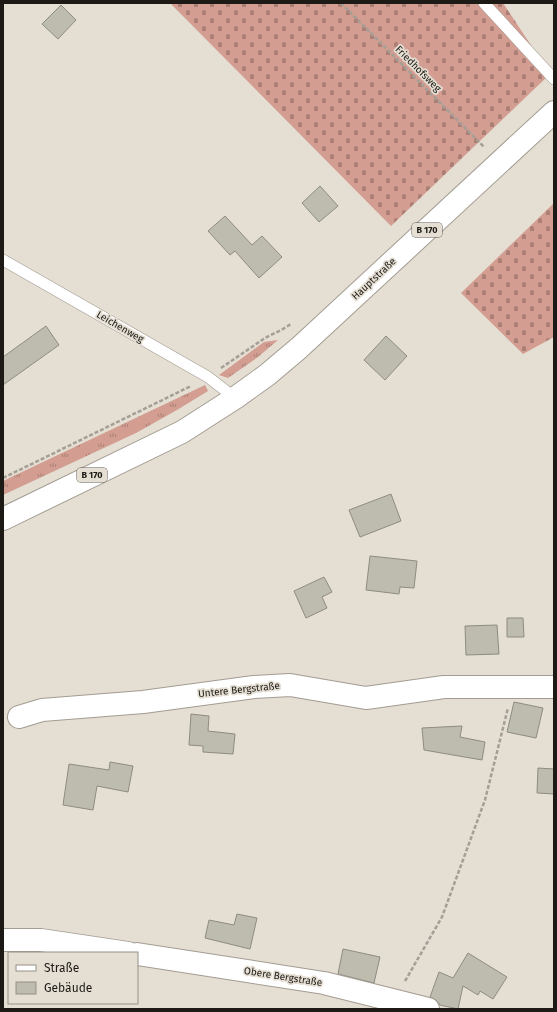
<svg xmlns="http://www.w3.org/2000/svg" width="557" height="1012" viewBox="0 0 557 1012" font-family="'Fira Sans',sans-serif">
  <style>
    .grass { fill: url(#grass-tufts) }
    .cemetery { fill: url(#cemetery-stones) }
    .building { fill: #bebbaf; stroke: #8e8c81 }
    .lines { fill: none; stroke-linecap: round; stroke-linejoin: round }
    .service-casing { stroke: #a39c92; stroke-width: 12 }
    .minor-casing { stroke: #a39c92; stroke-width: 24 }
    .primary-casing { stroke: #a39c92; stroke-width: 24 }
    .path { stroke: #a49f96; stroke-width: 2.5; stroke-dasharray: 4 2; stroke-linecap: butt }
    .service { stroke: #fff; stroke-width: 11 }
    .minor { stroke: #fff; stroke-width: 22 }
    .primary { stroke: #fff; stroke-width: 22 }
    .labels { text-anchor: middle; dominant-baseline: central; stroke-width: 3.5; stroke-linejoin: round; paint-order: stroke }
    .shield { fill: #e5ded3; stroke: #59554f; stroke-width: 1 }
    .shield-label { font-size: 9px; font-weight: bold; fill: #1d1a16 }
    .street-label { font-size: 10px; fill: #1d1a16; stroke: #e5ded3 }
  </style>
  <defs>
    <pattern id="grass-tufts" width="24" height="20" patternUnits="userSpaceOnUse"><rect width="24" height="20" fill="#d39d91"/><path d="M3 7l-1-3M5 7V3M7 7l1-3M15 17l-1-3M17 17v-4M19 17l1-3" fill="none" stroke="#ab7f75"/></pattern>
    <pattern id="cemetery-stones" width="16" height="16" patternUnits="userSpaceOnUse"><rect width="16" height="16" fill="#d39d91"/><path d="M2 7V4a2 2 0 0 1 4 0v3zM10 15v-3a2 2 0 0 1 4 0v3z" fill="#ab7f75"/></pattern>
  </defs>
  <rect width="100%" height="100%" fill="#e5ded3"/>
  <g class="grass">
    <path d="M278,340l-20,17 -30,21 -9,-3 45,-33z"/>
    <path d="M205,385l3,6 -31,19 -41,23 -133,62v-14z"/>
  </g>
  <g class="cemetery">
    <path d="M170,3h333l47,71 -159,152z"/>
    <path d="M554,203v134l-31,17 -62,-61z"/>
  </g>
  <g class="building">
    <path d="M61,5l15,15 -18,19 -16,-15z"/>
    <path d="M320,186l18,20 -19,16 -17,-19z"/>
    <path d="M225,216l27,29 10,-9 20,21 -23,21 -24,-27 -5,4 -22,-24z"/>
    <path d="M46,326l13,19 -56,40v-28z"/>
    <path d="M386,336l21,20 -22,24 -21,-20z"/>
    <path d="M391,494l10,27 -41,16 -11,-27z"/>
    <path d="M370,556l47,5 -3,27 -14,-1 -1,7 -33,-4z"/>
    <path d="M324,577l8,15 -10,5 5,11 -21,10 -12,-27z"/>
    <path d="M507,618h16l1,19h-17z"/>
    <path d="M497,625l2,29 -33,1 -1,-29z"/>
    <path d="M514,702l29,6 -7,30 -29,-6z"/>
    <path d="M191,714l18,2 -1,15 27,3 -2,20 -30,-2v-6l-14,-1z"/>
    <path d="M462,726l-2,11 25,5 -3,18 -58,-10 -2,-22z"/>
    <path d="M110,762l23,4 -5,26 -31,-6 -4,24 -30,-5 6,-41 40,6z"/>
    <path d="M538,768l16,1v25l-17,-1z"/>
    <path d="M237,914l20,4 -7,31 -45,-11 4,-18 25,5z"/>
    <path d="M343,949l37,8 -6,26 -36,-9z"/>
    <path d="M468,953l39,24 -14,22 -13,-8 -2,4 -15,-9 -5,23 -18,-4 -4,-5 -6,-3 9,-25 14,6z"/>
  </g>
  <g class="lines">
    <defs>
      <g id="service">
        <path d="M484,3l70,76"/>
        <path d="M3,260l205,117 27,21"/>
      </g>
      <g id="minor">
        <path d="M19,717l23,-7 101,-8 111,-15 36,-2 76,13 78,-11h110"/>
        <path d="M3,940h38l87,13"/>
        <path d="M137,954l187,29 104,26"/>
      </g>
      <path id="primary" d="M3,519l179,-87 53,-34 32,-23 32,-27 255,-236"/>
    </defs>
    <use href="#service" class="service-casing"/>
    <use href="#minor" class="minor-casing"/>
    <use href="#primary" class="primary-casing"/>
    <g class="path">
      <path d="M341,3l143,144"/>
      <path d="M221,368l44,-30 18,-9 8,-5"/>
      <path d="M3,478l188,-92"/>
      <path d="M405,981l37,-64 43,-117 23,-92"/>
    </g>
    <use href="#service" class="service"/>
    <use href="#minor" class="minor"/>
    <use href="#primary" class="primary"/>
  </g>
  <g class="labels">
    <g class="shield">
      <rect x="412" y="223" width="30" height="14" rx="3"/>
      <rect x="77" y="468" width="30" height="14" rx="3"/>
    </g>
    <g class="shield-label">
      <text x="427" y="230">B 170</text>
      <text x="92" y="475">B 170</text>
    </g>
    <g class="street-label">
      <text transform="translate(418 69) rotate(45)">Friedhofsweg</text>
      <text transform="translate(374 279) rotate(-43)">Hauptstraße</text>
      <text transform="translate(120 327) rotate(30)">Leichenweg</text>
      <text transform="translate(239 690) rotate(-6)">Untere Bergstraße</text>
      <text transform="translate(283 977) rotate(9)">Obere Bergstraße</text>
    </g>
  </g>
  <rect width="557" height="1012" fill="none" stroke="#1d1a16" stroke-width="8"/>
  <rect x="8" y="952" width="130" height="52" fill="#e5ded3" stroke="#959087"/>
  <rect x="16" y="965" width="20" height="6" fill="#ffffff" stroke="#959087"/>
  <text x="44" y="972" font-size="12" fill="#1d1a16">Straße</text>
  <rect x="16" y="982" width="20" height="12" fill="#bebbaf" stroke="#959087"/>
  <text x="44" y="992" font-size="12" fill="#1d1a16">Gebäude</text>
</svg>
